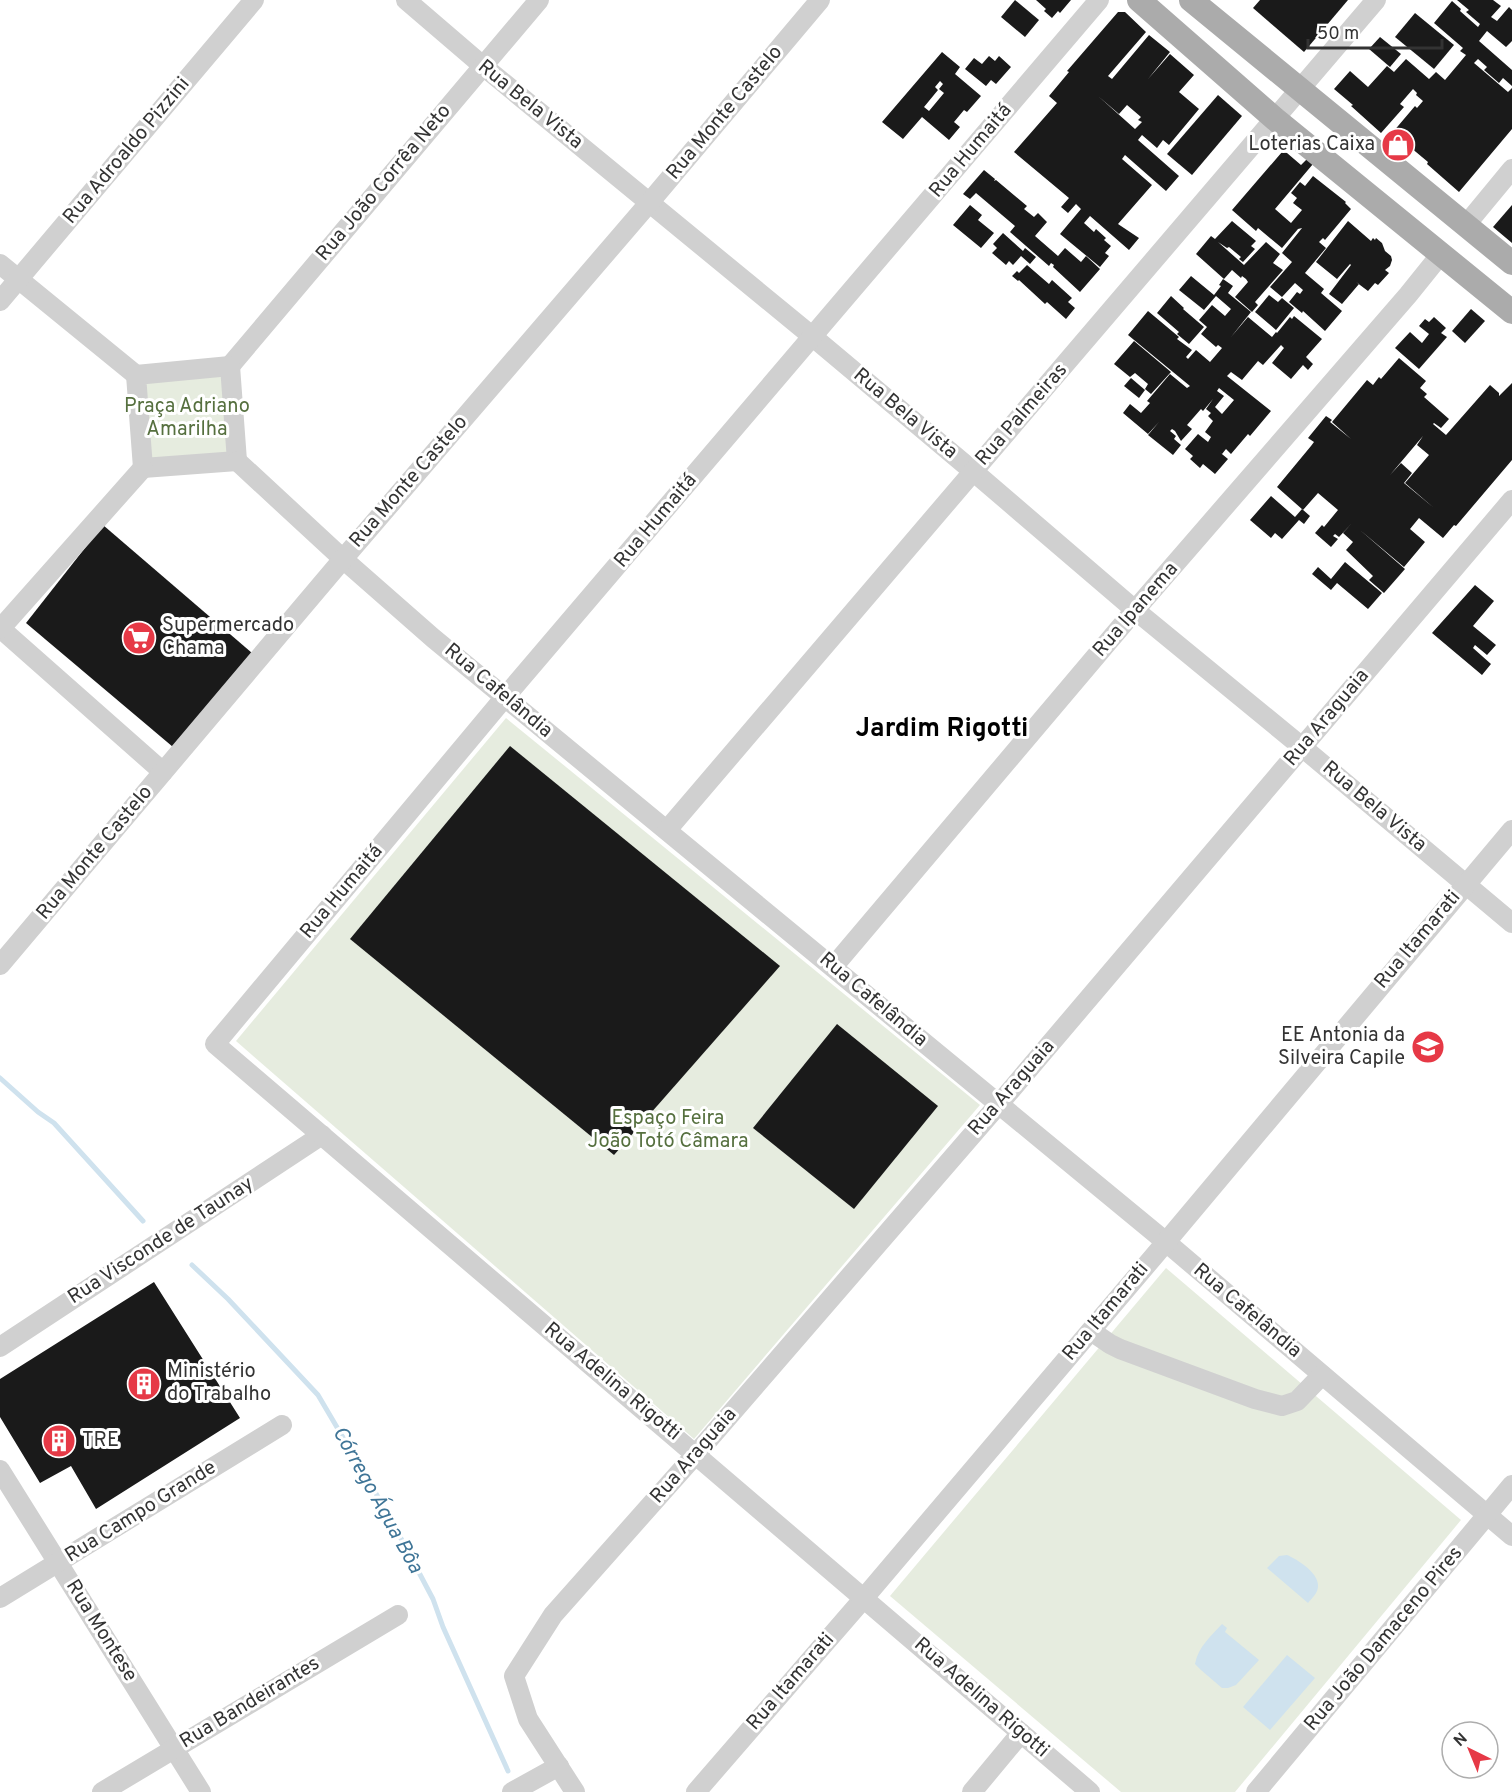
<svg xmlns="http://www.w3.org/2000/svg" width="1512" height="1792" viewBox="0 0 1512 1792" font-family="Overpass,sans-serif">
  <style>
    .green { fill: #e6ecdf }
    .water { fill: #cfe2ee }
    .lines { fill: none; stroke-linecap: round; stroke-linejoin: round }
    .stream { stroke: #cfe2ee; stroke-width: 5 }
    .building { fill: #1a1a1a; fill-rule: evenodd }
    .minor { stroke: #d0d0d0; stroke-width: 20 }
    .major { stroke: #ababab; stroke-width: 24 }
    .labels { text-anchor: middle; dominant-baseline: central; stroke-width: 6; stroke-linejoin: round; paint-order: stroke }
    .street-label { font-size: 20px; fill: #333; stroke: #fff }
    .poi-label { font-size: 20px; fill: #333; stroke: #fff; text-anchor: start }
    .park-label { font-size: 20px; fill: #56703f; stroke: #fff }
    .water-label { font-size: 21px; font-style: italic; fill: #3f7597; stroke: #fff }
    .district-label { font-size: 26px; font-weight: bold; fill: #000; stroke: #fff }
  </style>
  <rect width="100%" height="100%" fill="#fff"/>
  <g class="green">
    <path d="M225,372l7,85 -84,8 -7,-86z"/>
    <path d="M506,718l474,387 -286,334 -458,-398z"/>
    <path d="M1166,1268l295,252 -226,272h-114l-231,-196z"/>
  </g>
  <g class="water">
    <path d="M1287,1555c10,4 32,18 31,31 0,7 -6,12 -10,17l-41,-35 12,-12z"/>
    <path d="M1222,1624l5,4 -2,4 34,28 -23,25 -8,3h-6l-21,-18 -6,-6c3,-17 16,-28 27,-40z"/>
    <path d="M1287,1655l28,23 -45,52 -27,-23z"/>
  </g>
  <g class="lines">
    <g class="stream">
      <path d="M0,1078l38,34 16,11 89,98"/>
      <path d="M192,1265l36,34 90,96 70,119 45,85 10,28 65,144"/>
    </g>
  </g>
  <g class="building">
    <path d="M1015,0l24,20 -14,17 -24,-20z"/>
    <path d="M1036,0h35l-11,13 -2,-2 -6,7 -8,-7 2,-2z"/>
    <path d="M1260,0h88l-44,52 -51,-44z"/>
    <path d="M1457,0h36l8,6 -10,11 6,4 12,-14 3,3v31l-6,6 -19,-16 -8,10 33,29v16l-9,-8 -4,5 -15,-13 3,-3 -9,-8 -4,4 34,29 4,-4v41l-53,63 -32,-28 1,-2 -18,-15 -6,6 -17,-14 28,-33 2,2 6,-7 -7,-6 1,-2 -4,-4 -13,15 4,3 -23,26 -30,-27 2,-1 -19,-16 16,-18 18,16 19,-21 7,6 12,-13 23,20 7,-7 9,8 21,-25 -6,-4 3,-3 -29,-25 18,-22 9,8 -1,2 18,16 2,-3 -14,-12 3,-2z"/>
    <path d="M1118,12h7l21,20 -38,44 4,3 37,-44 21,17 -22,27 22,-25 24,21 -15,17 20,17 -30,36 -6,-5 -6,8 -15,-13 -4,5 41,36 -13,15 -41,-36 -3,4 30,26 -34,39 21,14 -10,12 -39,-34 -6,7 10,9 2,-3 10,9 -2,2 7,6 -6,7 4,3 -9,11 -40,-33 21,-25 -5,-5 -8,9 -7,-6 8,-9 -55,-46 43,-49 -8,-7 20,-24 -2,-1zM1098,96l21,18 8,-9 14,12 -3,3 4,2 -7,7z"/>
    <path d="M1415,13l39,32 -20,24 -39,-32z"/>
    <path d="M1380,37l21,17 -11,13 -21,-18z"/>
    <path d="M942,52l18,15 -5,7 26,22 -14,16 -3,-2 -10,12 6,5 -11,13 -27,-23 -19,22 -21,-17zM940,81l3,3 -4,5 5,4 -15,18 -5,-4 14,-17 -3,-3z"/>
    <path d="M989,56l6,5 4,-5 12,11 -15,17 -5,-4 -5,6 -21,-17 9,-11 8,6z"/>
    <path d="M1218,95l24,21 -50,59 -25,-21z"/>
    <path d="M1282,152l5,1 14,12 6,-6 6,5 -38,45 16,14 11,-13 -9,-7 4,-5 -6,-5 9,-11 5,4 8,-10 33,26 -1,1 6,6 -26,31 -2,-2 -4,4 7,6 -21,25 19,16 -3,4 21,18 -17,20 -22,-20 -1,2 -13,-11 8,-10 3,2 3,-4 -8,-7 -13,14 -12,-10 22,-25 -10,-9 20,-25 -4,1 -16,19 -24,-20 -2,3 -24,-21z"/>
    <path d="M984,170l11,9 -1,2 2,-1 31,26 -3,3 10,8 4,-4 9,9 -12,14 23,20 7,-8 16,14 5,-6 14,13 -20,23 -27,-25 1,-2 -3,-2 -2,3 -39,-34 5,-6 -39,-33 -6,6 -7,-5z"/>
    <path d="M970,205l12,10 -4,5 16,13 -13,15 -28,-23z"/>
    <path d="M1512,205v38l-19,-16z"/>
    <path d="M1232,221l24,20 -5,5 4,3 -12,13 -4,-3 2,-2 -12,-10 -2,1 -9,-6 26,23 22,-23 14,12 -7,9 10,7 -28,32 3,3 -6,7 -17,-15 13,-15 -2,-3 -4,-3 -1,2 -9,-8 -8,9 -28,-25 15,-18 4,3z"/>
    <path d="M1348,221l23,20 2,-3 2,2 1,-2 6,5 3,8 6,5 1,4 -2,6 -5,4 4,3 -11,12 -3,-2 -7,8 -12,-9 3,2 -17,20 -13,-10 22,-29 -1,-1 -13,15 -21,-17z"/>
    <path d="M1003,233l20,18 2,-3 11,9 -6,7 -9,-8 -8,9 -4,-4 -3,4 -14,-12 5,-5 -4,-4z"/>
    <path d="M1027,265l22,19 3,-4 20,18 -4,4 7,6 -9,11 -19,-17 -2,2 -26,-24 -1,1 -6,-5 5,-5 2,2z"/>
    <path d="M1191,276l23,19 7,-9 -2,-1 4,-6 10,7 -5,7 23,19 -20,25 17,-20 24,20 4,-5 1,1 13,-16 2,2 2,-3 28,23 -16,18 7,7 -5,6 -5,-5 -12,14 -19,-16 12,-15 -3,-3 -18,20 -5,-4 -16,19 -11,-8 -4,4 44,35 -21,25 -2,-2 -17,20 -5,-5 -4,5 -5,-4 11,9 -13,15 -12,-10 -3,4 -10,-9 3,-3 -8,-7 13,-15 10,8 3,-5 -6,-5 8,-11 -5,-5 3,-3 -5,-4 7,-10 -10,12 -2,-2 -14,16 5,4 -11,12 -6,-10 -3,-2 -2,2 6,5 -2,3 7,6 -8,10 -25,-20 11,-13 -11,12 -25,-21 7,-9 11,9 9,-10 -3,-2 23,-27 17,14 3,-2 -62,-51 20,-24 31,26 -2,2 15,11 -6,7 2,2 8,-9 14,12 12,-14 -4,-3 -2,2 -15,-13 6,-7 -8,-7 13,-15 13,11 6,-7 -15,-13 -12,14 -25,-20zM1219,388l15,12 -12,14 -7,-7 9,-11 -7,-5z"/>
    <path d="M1269,295l9,7 4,-4 12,10 -18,22 -21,-18z"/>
    <path d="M1171,296l13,12 -1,1 21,18 -15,17 -12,-10 2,-2 -22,-19z"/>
    <path d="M1471,309l14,12 -20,22 -13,-12z"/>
    <path d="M1434,317l12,11 -5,5 6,4 -28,32 -24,-21 15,-16 12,11 7,-9 -10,-8 6,-7 4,3z"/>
    <path d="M1134,341l37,31 -20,22 -6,-5 3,-5 -13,-11 -5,4 -16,-13z"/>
    <path d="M1399,358l27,23 -6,7 7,6 -3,3 25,22 -8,9 -7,-5 -1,1 13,11 44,-50 9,8v3l13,-13v77l-56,66 -2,-1 -11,13 -24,-20 -9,11 15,13 -21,25 -44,-37 45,39 -21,24 -15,-13 4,-4 -27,-26 7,-8 -10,-9 9,-10 -13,14 -4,-3 -2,2 5,3 -7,8 -16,-14 7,-8 2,2 14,-17 -20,-17 -15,17 -26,-23 34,-41 3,-4 -6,-4 18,-22 6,4 -2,2 21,17 -19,-17 35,-42 6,5 6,-8 2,2zM1423,436l-6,9 12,10 -24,28 29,25 -30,-25 8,-10 -11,-10 -11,12z"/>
    <path d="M1131,378l14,12 -6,8 -15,-12z"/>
    <path d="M1271,496l24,21 7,-8 8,7 -6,8 -5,-4 -17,19 -7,-6 -4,5 -21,-18z"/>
    <path d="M103,525l149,128 -79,94 -147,-124z"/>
    <path d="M1345,562l37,31 -14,16 -31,-26 -6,7 -19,-16 6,-7 13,12z"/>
    <path d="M1475,585l19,16 -21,25 23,19 -9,10 -12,-10 -2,3 18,16 -9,11 -50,-42z"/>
    <path d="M510,746l270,220 -166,189 -264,-216z"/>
    <path d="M837,1024l101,82 -84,103 -101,-81z"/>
    <path d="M154,1282l86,136 -144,91 -25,-43 -31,17 -40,-66v-38z"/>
  </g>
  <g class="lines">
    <g class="minor">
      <path d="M406,0l77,66 330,271 161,135 161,138 167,137 210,176"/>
      <path d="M1465,226l47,-57"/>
      <path d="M0,264l136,111"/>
      <path d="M0,301l254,-301"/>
      <path d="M230,366l309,-366"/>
      <path d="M230,366l7,95 -94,7 -7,-93z"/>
      <path d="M237,461l106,98 90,79 733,604 346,294"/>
      <path d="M0,628l163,144"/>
      <path d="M0,629l143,-161"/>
      <path d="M667,830l709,-830"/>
      <path d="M0,965l343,-406 306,-356 171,-203"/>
      <path d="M833,967l302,-357 273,-315 33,-41"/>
      <path d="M1091,1331l19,13 10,5 135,50 27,7 15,-5 25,-26"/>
      <path d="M0,1347l322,-212"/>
      <path d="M0,1470l201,322"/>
      <path d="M0,1598l282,-173"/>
      <path d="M102,1792l296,-177"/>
      <path d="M512,1792l47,-26"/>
      <path d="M575,1792l-47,-73 -14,-43 39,-61 143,-161 303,-350 513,-604"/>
      <path d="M696,1792l168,-194 302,-356 346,-412"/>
      <path d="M972,1792l49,-59"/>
      <path d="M1090,1792l-875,-748 290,-347 594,-697"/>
      <path d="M1256,1792l256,-307"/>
    </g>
    <g class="major">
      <path d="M1139,0l136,119 237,193"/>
      <path d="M1191,0l321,263"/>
    </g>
  </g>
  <defs>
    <symbol id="shop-disc" viewBox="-11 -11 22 22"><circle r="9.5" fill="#e63946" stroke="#fff"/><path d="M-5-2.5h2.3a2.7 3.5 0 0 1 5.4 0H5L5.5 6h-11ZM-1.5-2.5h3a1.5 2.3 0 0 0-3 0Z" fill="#fff"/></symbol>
    <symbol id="supermarket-disc" viewBox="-11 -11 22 22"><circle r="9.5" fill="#e63946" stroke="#fff"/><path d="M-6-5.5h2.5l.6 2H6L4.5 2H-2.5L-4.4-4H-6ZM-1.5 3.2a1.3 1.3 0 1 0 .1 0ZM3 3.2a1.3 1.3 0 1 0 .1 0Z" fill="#fff"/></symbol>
    <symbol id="school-disc" viewBox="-11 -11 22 22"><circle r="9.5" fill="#e63946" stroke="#fff"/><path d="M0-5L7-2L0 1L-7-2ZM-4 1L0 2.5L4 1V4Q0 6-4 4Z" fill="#fff"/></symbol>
    <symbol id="building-disc" viewBox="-11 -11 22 22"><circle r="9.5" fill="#e63946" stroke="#fff"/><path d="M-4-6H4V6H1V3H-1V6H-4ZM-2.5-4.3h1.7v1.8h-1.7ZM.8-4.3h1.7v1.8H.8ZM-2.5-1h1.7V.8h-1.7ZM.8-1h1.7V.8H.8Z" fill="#fff"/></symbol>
  </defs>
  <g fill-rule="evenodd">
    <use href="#shop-disc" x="1379" y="126" width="38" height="38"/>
    <use href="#supermarket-disc" x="120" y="619" width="38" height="38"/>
    <use href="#school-disc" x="1409" y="1028" width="38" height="38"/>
    <use href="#building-disc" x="125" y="1365" width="38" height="38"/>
    <use href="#building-disc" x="40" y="1422" width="38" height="38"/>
  </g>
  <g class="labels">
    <g class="street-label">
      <text transform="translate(530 105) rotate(39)">Rua Bela Vista</text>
      <text transform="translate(725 113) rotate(-50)">Rua Monte Castelo</text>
      <text transform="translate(127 151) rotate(-50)">Rua Adroaldo Pizzini</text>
      <text transform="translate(971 151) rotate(-50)">Rua Humaitá</text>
      <text transform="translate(384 183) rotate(-50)">Rua João Corrêa Neto</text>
      <text transform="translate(905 414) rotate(40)">Rua Bela Vista</text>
      <text transform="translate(1022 415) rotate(-49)">Rua Palmeiras</text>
      <text transform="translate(409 482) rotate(-49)">Rua Monte Castelo</text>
      <text transform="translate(656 521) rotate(-50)">Rua Humaitá</text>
      <text transform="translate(1136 610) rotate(-49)">Rua Ipanema</text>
      <text transform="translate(498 691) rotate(40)">Rua Cafelândia</text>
      <text transform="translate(1327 718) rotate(-50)">Rua Araguaia</text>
      <text transform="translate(1374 807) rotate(40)">Rua Bela Vista</text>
      <text transform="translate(95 853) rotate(-50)">Rua Monte Castelo</text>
      <text transform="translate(342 892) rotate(-50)">Rua Humaitá</text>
      <text transform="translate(1418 940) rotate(-50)">Rua Itamarati</text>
      <text transform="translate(873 1000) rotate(40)">Rua Cafelândia</text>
      <text transform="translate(1012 1088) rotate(-49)">Rua Araguaia</text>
      <text transform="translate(161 1241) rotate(-33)">Rua Visconde de Taunay</text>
      <text transform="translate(1247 1311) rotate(40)">Rua Cafelândia</text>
      <text transform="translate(1106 1312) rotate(-50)">Rua Itamarati</text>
      <text transform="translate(612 1382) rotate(40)">Rua Adelina Rigotti</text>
      <text transform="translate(694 1456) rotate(-49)">Rua Araguaia</text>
      <text transform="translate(141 1512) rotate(-32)">Rua Campo Grande</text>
      <text transform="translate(101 1631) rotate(58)">Rua Montese</text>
      <text transform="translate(1384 1639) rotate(-50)">Rua João Damaceno Pires</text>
      <text transform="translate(791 1682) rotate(-49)">Rua Itamarati</text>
      <text transform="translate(981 1698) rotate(41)">Rua Adelina Rigotti</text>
      <text transform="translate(250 1703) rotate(-31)">Rua Bandeirantes</text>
    </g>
    <g class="poi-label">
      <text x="1375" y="145" text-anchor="end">Loterias Caixa</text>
      <text x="162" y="626">Supermercado<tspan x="162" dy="23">Chama</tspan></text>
      <text x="1405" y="1036" text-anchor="end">EE Antonia da<tspan x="1405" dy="23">Silveira Capile</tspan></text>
      <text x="167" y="1372">Ministério<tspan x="167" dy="23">do Trabalho</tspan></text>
      <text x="82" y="1441">TRE</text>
    </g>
    <g class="park-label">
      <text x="187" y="407">Praça Adriano<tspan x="187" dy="23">Amarilha</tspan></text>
      <text x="668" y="1119">Espaço Feira<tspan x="668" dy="23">João Totó Câmara</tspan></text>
    </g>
    <g class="water-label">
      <text transform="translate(377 1500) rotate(61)">Córrego Água Bôa</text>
    </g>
    <g class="district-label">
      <text x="942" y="729">Jardim Rigotti</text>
    </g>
  </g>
  <g transform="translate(1470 1750) rotate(317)"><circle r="28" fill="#ffffff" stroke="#adadad" stroke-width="1.5"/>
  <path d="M0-4.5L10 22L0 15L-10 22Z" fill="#e63946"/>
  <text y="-9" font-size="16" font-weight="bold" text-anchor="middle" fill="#333333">N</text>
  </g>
  <path d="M1308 39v9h134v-9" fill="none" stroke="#333333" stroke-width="3"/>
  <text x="1317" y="39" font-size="18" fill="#333333" stroke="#ffffff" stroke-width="4.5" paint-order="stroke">50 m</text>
</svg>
